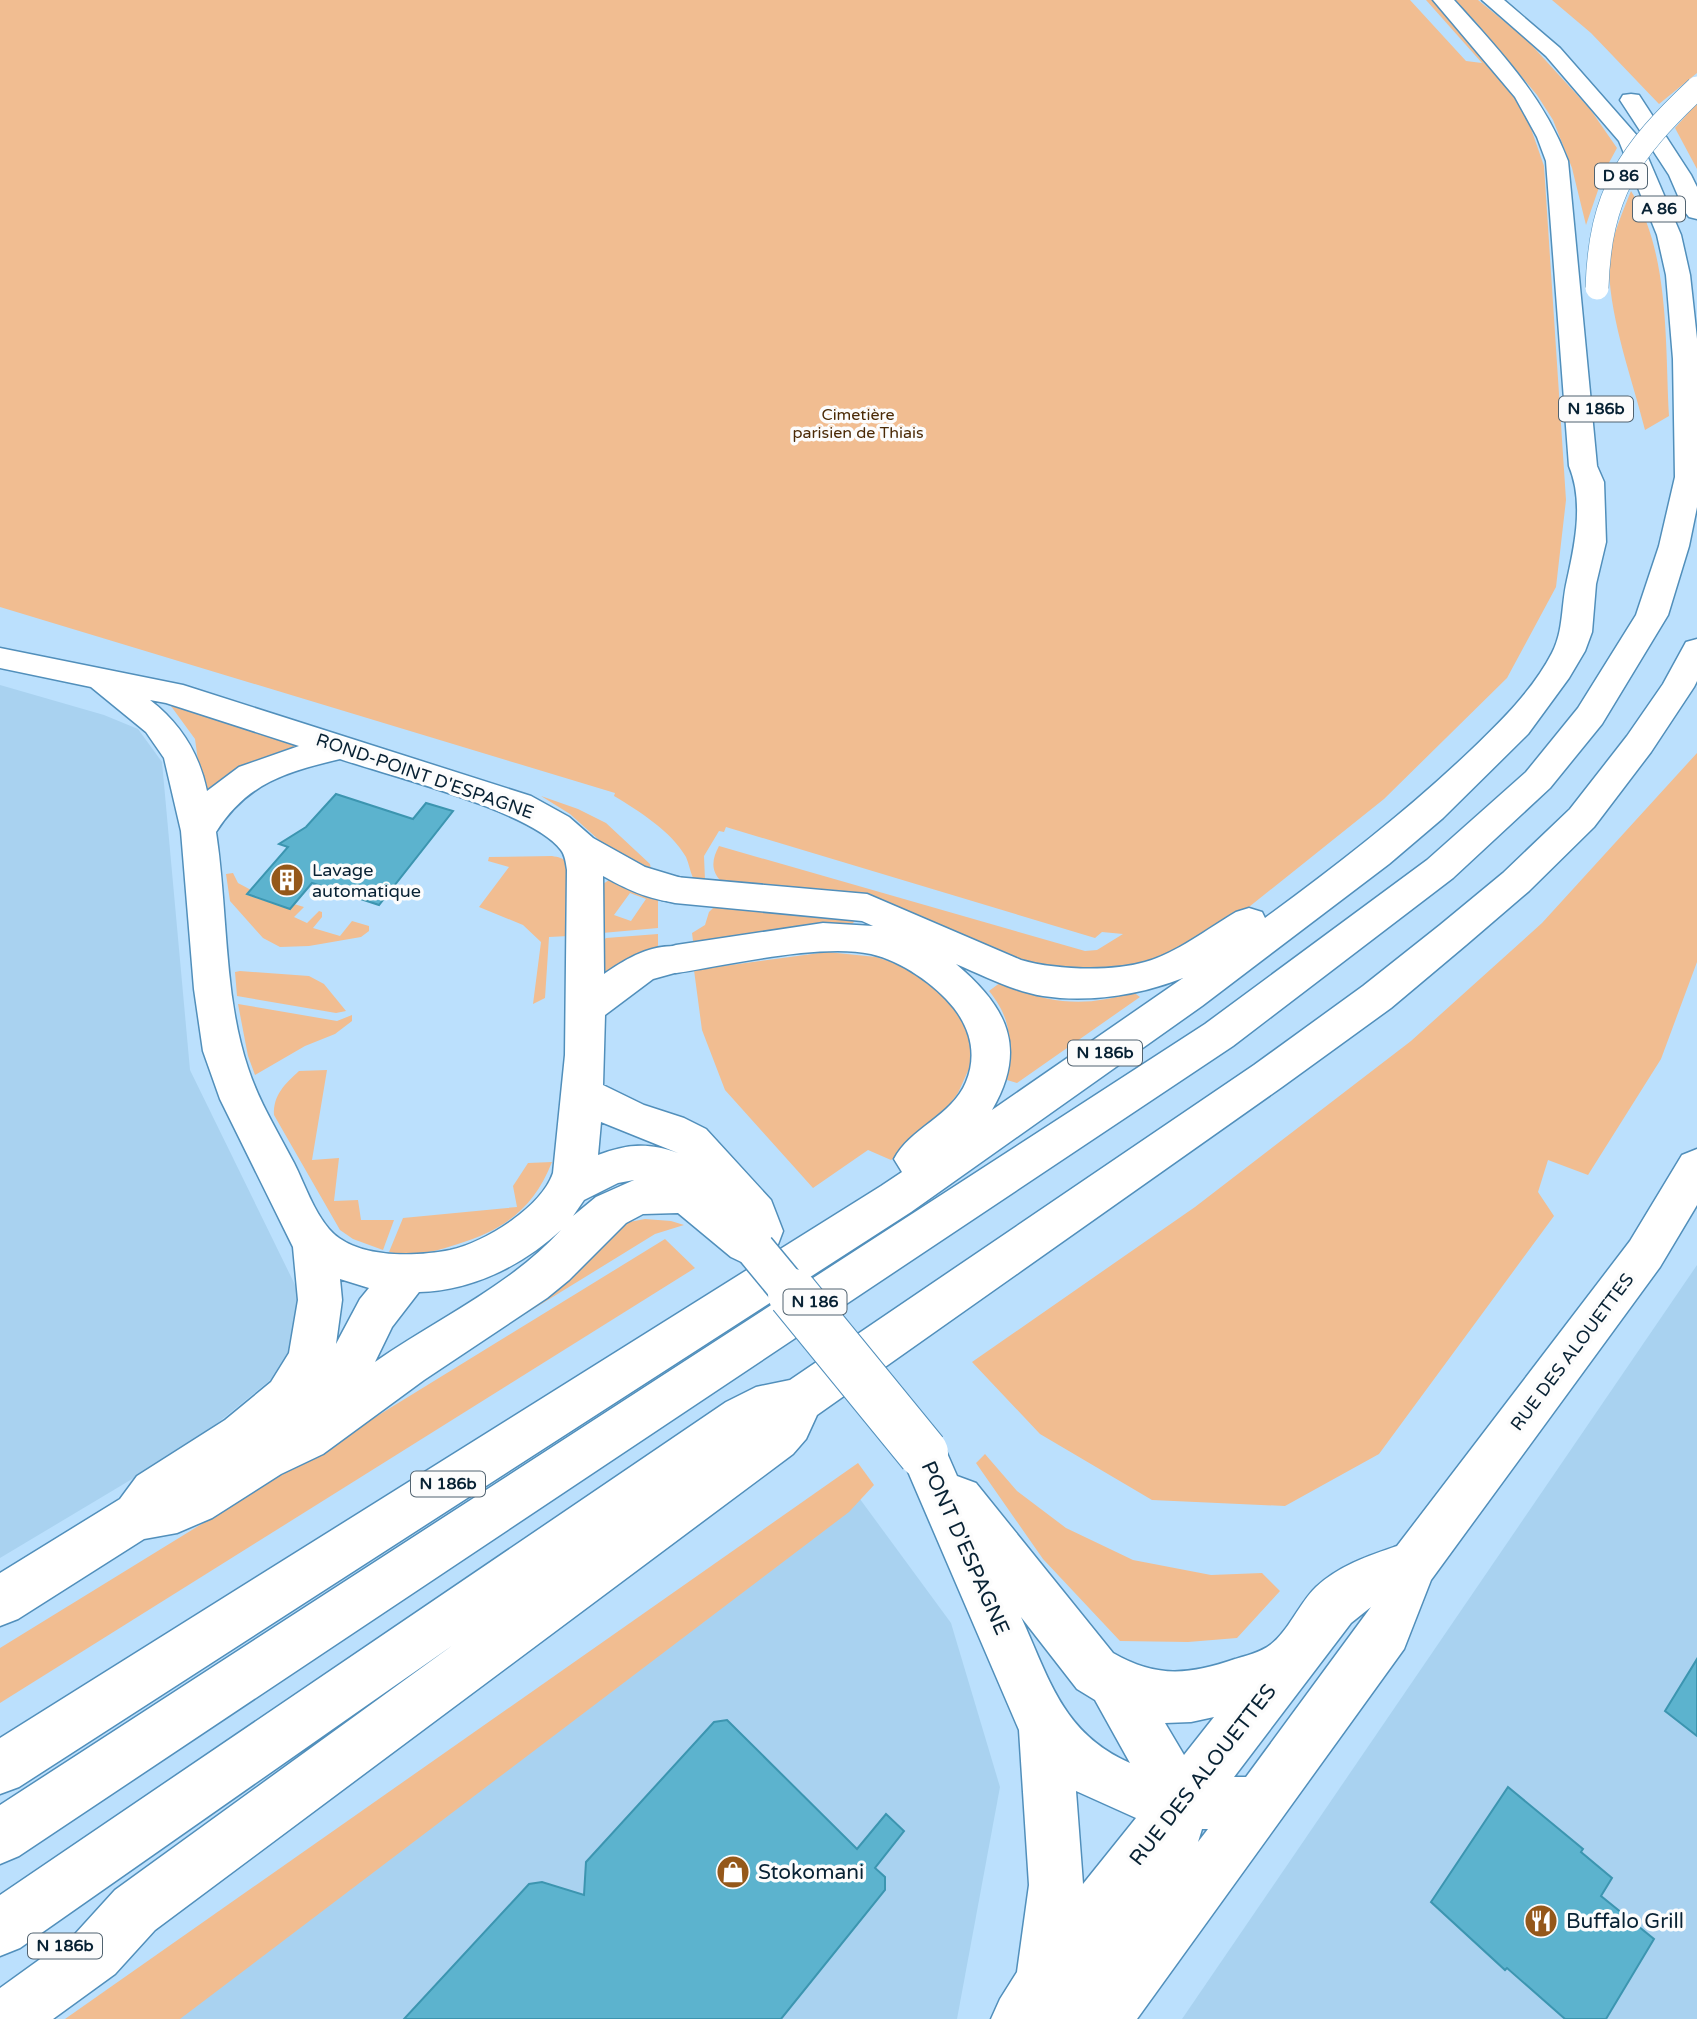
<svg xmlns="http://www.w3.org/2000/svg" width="1697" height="2019" viewBox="0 0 1697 2019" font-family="'Varela Round',sans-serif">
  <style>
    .built { fill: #a9d2f0 }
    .green { fill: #f1bd91; fill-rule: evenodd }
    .building { fill: #5cb3ce; stroke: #3c95b0; stroke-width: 2 }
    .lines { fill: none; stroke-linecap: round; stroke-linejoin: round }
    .secondary-casing { stroke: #518fbb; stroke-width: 3 }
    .highway-casing { stroke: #518fbb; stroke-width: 3 }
    .secondary { fill: #fff; fill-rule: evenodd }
    .highway { fill: #fff; fill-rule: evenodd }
    .secondary-bridge-far1-casing { stroke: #518fbb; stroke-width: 41; stroke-linecap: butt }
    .secondary-bridge-casing { stroke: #518fbb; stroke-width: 52; stroke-linecap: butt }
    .highway-bridge-casing { stroke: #518fbb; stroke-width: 24; stroke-linecap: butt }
    .secondary-bridge-far1 { stroke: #fff; stroke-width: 38 }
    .secondary-bridge { stroke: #fff; stroke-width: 50 }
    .highway-bridge { stroke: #fff; stroke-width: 23 }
    .labels { text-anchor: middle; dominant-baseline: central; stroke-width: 7; stroke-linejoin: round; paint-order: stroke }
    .shield { fill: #fcfcfc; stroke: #516370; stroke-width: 2 }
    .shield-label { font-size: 16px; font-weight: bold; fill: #082234 }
    .far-park-label { font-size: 16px; fill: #4b2a06; stroke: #fcfcfc }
    .street-label { font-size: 18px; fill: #082234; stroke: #fcfcfc }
    .poi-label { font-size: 18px; fill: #082234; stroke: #fcfcfc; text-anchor: start }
    .near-street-label { font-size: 21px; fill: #082234; stroke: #fcfcfc }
    .near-poi-label { font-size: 21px; fill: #082234; stroke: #fcfcfc; text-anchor: start }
  </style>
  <rect width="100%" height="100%" fill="#bbe0fd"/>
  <g class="built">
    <path d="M0,685l104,30 34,14 24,33 28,308 108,221 -5,56 -19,30 -80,65 -194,116z"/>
    <path d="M1697,1265v754h-515z"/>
    <path d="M857,1495l94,128 49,164 -43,232h-820z"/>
  </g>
  <g class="green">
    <path d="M0,0h1410l56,61 16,2 -56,-63h7l88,100 23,66 22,334 -10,87 -49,91 -123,121 -165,132 -73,34 -75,9 -76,-19 -110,-54 -48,-11 -115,-8c-12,-11 -10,-23 -3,-36l366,105 12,-1 26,-16 -21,-2 -7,6 -369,-111 -2,5 -5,-1 -15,25 1,24 -12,-2c-3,-7 -4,-14 -7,-21 -15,-26 -47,-46 -72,-61l1,-3 -615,-186z"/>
    <path d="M1453,0h25l48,39 64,70 27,39 -12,22 -19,55 -14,-57 -19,-48 -16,-25 -62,-74z"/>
    <path d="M1552,0h145v73l-38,31 -68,-71z"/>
    <path d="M1697,103v66l-22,-41z"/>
    <path d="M1631,191c39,61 34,154 38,225l-24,14c-13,-52 -34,-107 -36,-160 -1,-26 13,-56 22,-79z"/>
    <path d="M168,702l135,43c-39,9 -69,26 -100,52l-8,-58z"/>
    <path d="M1697,753v209l-36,97 -73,116 -40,-15 -10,32 16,24 -175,238 -94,52 -133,-6 -112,-66 -68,-72 223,-155 216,-166 131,-118z"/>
    <path d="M541,796l37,13 28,14 44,41 1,5 -42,-20 -39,-35z"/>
    <path d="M552,856c6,1 12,2 14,7 9,20 3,52 3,73l-20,1 -4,61 -12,6 8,-62 -18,-17 -44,-18 30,-40 -21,-6 1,-4z"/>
    <path d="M233,873l5,10 13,7 -4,5 43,14 4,-5 10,3 -10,10 13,6 12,-12 3,1v5l-9,11 27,8 12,-15 17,5v5l-8,6 -52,9 -29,1 -17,-9 -33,-37 -4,-27z"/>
    <path d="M609,880l49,18v30l-56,5 1,-49zM630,893l16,6 -15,22 -17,-6z"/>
    <path d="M715,906l140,15 -4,4 -155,17 -3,-1 -1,-8 13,-8 4,-13z"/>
    <path d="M658,934v14l-56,29v-35l4,-4z"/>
    <path d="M827,952l49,5 34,11 50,41 14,29 -2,24 -14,31 -26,36 -41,31 -23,-10 -55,38 -88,-98 -23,-60 -8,-60z"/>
    <path d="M240,971l69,5 15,8 22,27 -10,2 -99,-17 -2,-24z"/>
    <path d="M1001,982c45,22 85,26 132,10l7,5 -123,86 -10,-3c3,-38 7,-58 -18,-89z"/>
    <path d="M238,1004l99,17 15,-6v6l-17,13 -30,12 -50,29 -7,-19z"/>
    <path d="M327,1070l-15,90 27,-2 -5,43 24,-1 3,20h33l-11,30 -30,-11 -13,-9 -66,-115c-1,-20 11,-31 25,-44z"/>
    <path d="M552,1162c-18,46 -48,68 -94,82 -24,8 -45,13 -69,8l14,-34 114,-11 -4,-21 15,-23z"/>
    <path d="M645,1219l26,2 13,4 -29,9 -198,122 167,-133z"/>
    <path d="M665,1239l30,29 -695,435v-55z"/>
    <path d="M985,1454l32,37 49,37 67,32 78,15 51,-2 18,18 -43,47 -49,4 -68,-1 -77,-82 -67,-96z"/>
    <path d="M858,1463l16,22 -25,27 -669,507h-115z"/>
  </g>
  <g class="building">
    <path d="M336,794l77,25 13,-16 27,8 -74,94 -67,-22 -22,26 -43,-15 41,-47 -9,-3 27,-17z"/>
    <path d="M1697,1659v77l-32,-25z"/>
    <path d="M727,1720l130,129 29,-35 18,17 -29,37 10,9v13l-104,129h-377l125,-135 13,-2 42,13 2,-33 128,-140z"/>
    <path d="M1508,1787l75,62 -2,3 31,26 -11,18 53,43 -48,80h-41l-58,-51 -2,2 -74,-68z"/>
  </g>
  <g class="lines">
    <defs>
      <g id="secondary">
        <path d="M0,648l183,37 348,111 38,21 24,21 52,29 43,13 5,10 -5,10c-26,7 -62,-11 -85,-24l1,98c24,-17 55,-35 85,-25l6,10 -6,10 -36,10 -48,36 -2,70 41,20 40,13 22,11 65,71 12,31 -12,32 -15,6 -25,-12 -53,-44 -35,1 -17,9 -57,57 -22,18 -123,82 -101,74 -42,20 -69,44 -35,15 -33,6 -126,80 -18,7v-53l120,-74 17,-23 88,-56 46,-38 18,-29 9,-53 -5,-53 -73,-148 -17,-48 -9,-62 -13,-158 -17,-73 -18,-26 -55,-45 -91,-19zM150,700l16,3 133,43 -60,21 -32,24c-8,-38 -26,-67 -57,-91zM340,759c50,17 192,52 221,91 4,5 5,13 6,20l-2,185 -12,118c-12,35 -68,69 -103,77 -36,7 -95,9 -121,-21 -16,-19 -24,-44 -35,-66 -16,-31 -35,-61 -46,-95 -25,-74 -20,-159 -32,-236 31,-49 70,-60 124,-73zM601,1122l77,31c-30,-11 -51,-9 -80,2zM634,1180l-38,17 -23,19 11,-16 34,-17zM561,1230c-51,56 -124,89 -186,132l17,-35 27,-35c53,-1 104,-27 142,-62zM340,1279l29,9 -9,11 -24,45 6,-44z"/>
        <path d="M1697,1149v56l-37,62 -229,313 -27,69 -267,370h-146l9,-20 17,-27 12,-87 -10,-155 -119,-277 6,-16 17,-6 17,6 17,39 19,7 137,170c43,25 76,22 122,6 11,-3 26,-7 35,-14 18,-13 30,-43 46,-58 24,-22 52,-31 81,-41l233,-305 52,-86zM1371,1607l-125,170h-12l117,-154zM1021,1617l56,72 18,11 35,63c-68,-30 -81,-85 -109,-146zM1214,1717l-30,38 -19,-32 26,-1zM1076,1791l60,27 -53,66zM1202,1829h6l-10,13z"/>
      </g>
      <g id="highway">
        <path d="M1433,0h21c45,50 90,97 114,161l29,305 7,16 2,60 -10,42 -4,48 -7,19 -16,27 -41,56 -85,84 -54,46 -187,142 -291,206 -892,575 -19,7v-56l881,-552 21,-14 -8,-13c16,-31 58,-43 72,-77 11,-26 5,-52 -12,-74 -19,-24 -53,-47 -83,-54 -50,-11 -143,11 -195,19l-13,-4 -6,-10 6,-10 13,-4 147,-22 50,3 -11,-5 -187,-18 -13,-3 -5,-10 5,-10 13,-3 192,17 154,66c34,10 90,12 124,2 32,-9 62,-33 91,-50l13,-4 13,4 3,6c72,-53 141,-106 206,-168 29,-28 62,-60 81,-97 12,-23 9,-48 15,-73 8,-36 17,-78 2,-114l-23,-305 -9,-24 -22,-40zM956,964c28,12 57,27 87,32 46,7 97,-1 140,-18l-191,132c36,-62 15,-103 -36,-146z"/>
        <path d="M1482,0h22l56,48 80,91 41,96 9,40 7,64v168l-8,39 -21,69 -66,109 -52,64 -97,90 -220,168 -1214,810 -19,8v-59l1205,-781 222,-164 99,-88 52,-64 58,-93 23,-69 16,-69 -2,-118 -7,-84 -9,-40 -38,-94 -73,-85z"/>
        <path d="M1631,94l8,1 52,80 6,12v32l-8,-2 -4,-5 -16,-37 -49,-75 3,-5z"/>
        <path d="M1697,639v42l-3,6 -43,65 -57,75 -65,64 -63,54 -75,63 -109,79 -465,328 -11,24 -13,15 -638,476 -40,44 -62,45h-53v-31l75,-54 40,-44 338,-245 -433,303 -20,8v-61l726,-493 30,-15 34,-7 464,-315 109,-79 77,-61 63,-52 67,-64 57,-73 36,-52 23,-42z"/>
      </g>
    </defs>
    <use href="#secondary" class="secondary-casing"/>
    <use href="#highway" class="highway-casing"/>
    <use href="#secondary" class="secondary"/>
    <use href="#highway" class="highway"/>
    <defs>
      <path id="secondary-bridge-far1" d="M756,1250l38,46"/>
      <path id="secondary-bridge" d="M793,1294l130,159"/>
      <path id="highway-bridge" d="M1597,288c3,-95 32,-136 100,-200"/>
    </defs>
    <use href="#secondary-bridge-far1" class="secondary-bridge-far1-casing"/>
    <use href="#secondary-bridge" class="secondary-bridge-casing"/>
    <use href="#highway-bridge" class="highway-bridge-casing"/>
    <use href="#secondary-bridge-far1" class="secondary-bridge-far1"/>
    <use href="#secondary-bridge" class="secondary-bridge"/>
    <use href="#highway-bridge" class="highway-bridge"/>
  </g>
  <defs>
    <symbol id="building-disc" viewBox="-11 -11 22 22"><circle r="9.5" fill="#95581a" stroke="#fcfcfc"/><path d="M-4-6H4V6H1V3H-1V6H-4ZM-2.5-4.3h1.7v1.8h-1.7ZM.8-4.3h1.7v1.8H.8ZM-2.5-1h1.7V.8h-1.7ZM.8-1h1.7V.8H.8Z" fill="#fff"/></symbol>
    <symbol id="shop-disc" viewBox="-11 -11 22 22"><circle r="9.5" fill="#95581a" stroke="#fcfcfc"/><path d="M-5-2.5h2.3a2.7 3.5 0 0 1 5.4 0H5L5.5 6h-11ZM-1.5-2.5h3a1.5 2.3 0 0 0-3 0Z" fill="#fff"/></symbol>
    <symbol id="restaurant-disc" viewBox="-11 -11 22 22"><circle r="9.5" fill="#95581a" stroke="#fcfcfc"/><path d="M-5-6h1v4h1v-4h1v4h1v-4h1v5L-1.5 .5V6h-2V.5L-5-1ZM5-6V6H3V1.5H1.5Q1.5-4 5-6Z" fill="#fff"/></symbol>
  </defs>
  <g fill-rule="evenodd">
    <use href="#building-disc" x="268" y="861" width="38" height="38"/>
    <use href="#shop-disc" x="714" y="1853" width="38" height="38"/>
    <use href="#restaurant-disc" x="1522" y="1902" width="38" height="38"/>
  </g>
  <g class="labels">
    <g class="shield">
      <rect x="1595" y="163.5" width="52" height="25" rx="5"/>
      <rect x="1633" y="196.5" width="52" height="25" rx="5"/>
      <rect x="1559" y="396.5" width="74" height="25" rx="5"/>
      <rect x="1068" y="1040.5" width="74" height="25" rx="5"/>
      <rect x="783.5" y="1289.5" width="63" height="25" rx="5"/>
      <rect x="411" y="1471.5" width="74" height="25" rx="5"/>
      <rect x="28" y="1933.5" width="74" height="25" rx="5"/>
    </g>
    <g class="shield-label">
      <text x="1621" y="176">D 86</text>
      <text x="1659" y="209">A 86</text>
      <text x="1596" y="409">N 186b</text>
      <text x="1105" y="1053">N 186b</text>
      <text x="815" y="1302">N 186</text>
      <text x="448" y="1484">N 186b</text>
      <text x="65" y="1946">N 186b</text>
    </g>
    <g class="far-park-label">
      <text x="858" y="415">Cimetière<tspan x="858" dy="18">parisien de Thiais</tspan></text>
    </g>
    <g class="street-label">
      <text transform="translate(425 776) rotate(19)">ROND-POINT D'ESPAGNE</text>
      <text transform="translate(1572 1352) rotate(-53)">RUE DES ALOUETTES</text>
    </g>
    <g class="poi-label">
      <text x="312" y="870">Lavage<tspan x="312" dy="21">automatique</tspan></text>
    </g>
    <g class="near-street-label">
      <text transform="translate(965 1548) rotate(66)">PONT D'ESPAGNE</text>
      <text transform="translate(1203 1775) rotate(-52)">RUE DES ALOUETTES</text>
    </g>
    <g class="near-poi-label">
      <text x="758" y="1872">Stokomani</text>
      <text x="1566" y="1921">Buffalo Grill</text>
    </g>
  </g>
</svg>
